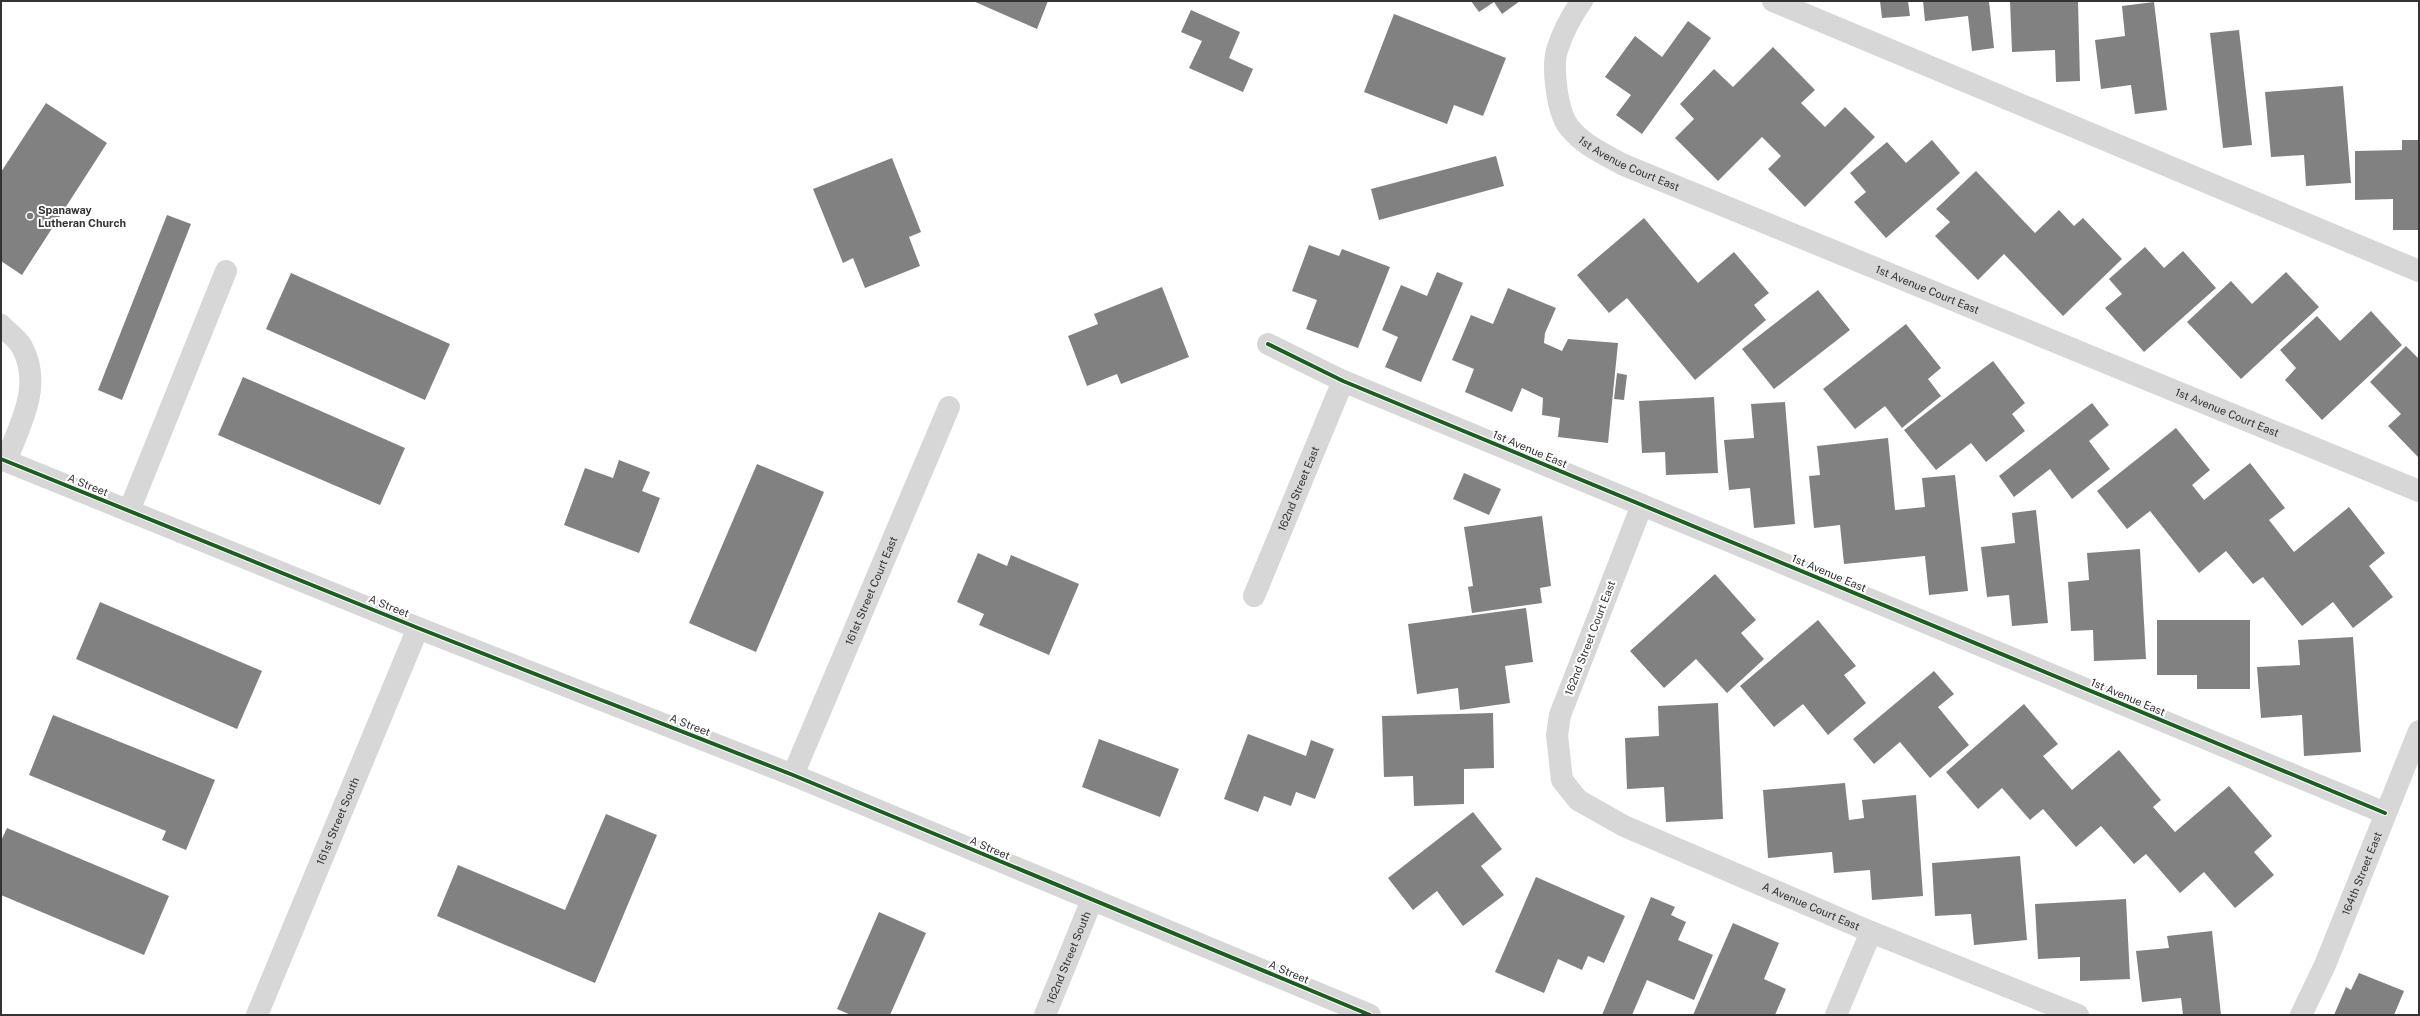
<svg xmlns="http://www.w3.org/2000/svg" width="2420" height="1016" viewBox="0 0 2420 1016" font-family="'Public Sans',sans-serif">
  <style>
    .building { fill: #818181 }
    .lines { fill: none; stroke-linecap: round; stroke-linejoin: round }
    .service { stroke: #d7d7d7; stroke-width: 22 }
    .minor { stroke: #d7d7d7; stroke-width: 22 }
    .cycleway-casing { stroke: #fff; stroke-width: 6 }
    .cycleway { stroke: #1b5e20; stroke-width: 4 }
    .poi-dot { fill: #7a7a7a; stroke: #fff; stroke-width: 1.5 }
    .labels { text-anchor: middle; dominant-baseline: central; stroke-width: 4; stroke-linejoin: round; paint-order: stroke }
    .street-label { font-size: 11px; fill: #333; stroke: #fff }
    .poi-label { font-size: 11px; font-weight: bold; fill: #333; stroke: #fff; text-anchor: start }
  </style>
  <rect width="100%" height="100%" fill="#fff"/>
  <g class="building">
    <path d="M973,1h75l-11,28z"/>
    <path d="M1471,1h49l-18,13 -8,-12 -15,10z"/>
    <path d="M1880,1h28l2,15 -28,2z"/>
    <path d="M1923,1h66l5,47 -22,3 -4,-35 -43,5z"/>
    <path d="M2010,1h68l2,80 -24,1 -1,-32 -43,2z"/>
    <path d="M2154,2l13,108 -32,4 -4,-29 -30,4 -6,-49 30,-4 -3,-30z"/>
    <path d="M1191,10l49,22 -11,26 24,11 -10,23 -54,-24 13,-27 -21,-9z"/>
    <path d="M1394,14l112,44 -23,58 -29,-11 -7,19 -83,-32z"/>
    <path d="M1688,21l23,17 -69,96 -26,-19 15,-20 -26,-18 30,-41 27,21z"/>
    <path d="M2239,30l13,115 -29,3 -13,-115z"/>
    <path d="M1773,47l42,43 -14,13 24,24 20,-20 30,30 -70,70 -37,-38 13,-13 -19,-19 -44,44 -43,-43 19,-19 -14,-15 34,-35 19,18z"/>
    <path d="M2343,86l8,97 -45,3 -2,-31 -33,2 -6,-65z"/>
    <path d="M46,103l61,40 -85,132 -21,-14v-89z"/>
    <path d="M1932,140l28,33 -74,65 -32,-36 12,-10 -16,-19 37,-31 19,21z"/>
    <path d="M2402,140h17v90h-26v-31l-38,1v-49l47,-1z"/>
    <path d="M1496,156l8,30 -125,34 -8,-31z"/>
    <path d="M892,158l29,74 -12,5 11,29 -55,22 -12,-30 -10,5 -30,-74z"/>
    <path d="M1976,171l59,62 24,-23 15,16 9,-8 39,41 -59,57 -59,-62 -26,26 -43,-44 15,-14 -14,-13z"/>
    <path d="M167,215l24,9 -69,176 -24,-10z"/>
    <path d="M1644,218l54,65 36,-31 35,41 -15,12 12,15 -71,60 -68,-82 -18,15 -32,-38z"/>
    <path d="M1309,245l30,11 3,-7 48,18 -32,81 -52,-19 11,-29 -25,-9z"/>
    <path d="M2145,247l19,21 19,-17 33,37 -72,64 -39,-44 17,-14 -13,-15z"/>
    <path d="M1437,272l26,11 -42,99 -36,-15 13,-30 -16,-7 19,-45 26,11z"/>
    <path d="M2286,272l33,35 -78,72 -54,-57 44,-41 21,23z"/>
    <path d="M291,273l159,71 -25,56 -159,-71z"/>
    <path d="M1162,287l27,70 -68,27 -4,-10 -30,12 -19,-50 30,-12 -4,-10z"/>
    <path d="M1508,288l48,20 -11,25 -1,10 18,8 6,-12 50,4 -10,100 -50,-6 2,-19 -18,-3 1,-17 -21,-10 -10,24 -47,-20 9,-23 -22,-9 19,-45 22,9z"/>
    <path d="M1818,290l32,40 -76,59 -32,-40z"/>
    <path d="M2371,311l31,34 -80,75 -37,-40 11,-12 -16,-18 37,-34 23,25z"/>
    <path d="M1906,324l35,44 -13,11 13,17 -39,32 -17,-22 -30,23 -32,-40z"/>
    <path d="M2406,346l13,13v99l-31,-32 13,-12 -31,-32z"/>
    <path d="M1993,361l32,42 -13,11 13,17 -39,31 -15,-19 -35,27 -32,-40z"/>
    <path d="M1617,373l10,2 -3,25 -10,-1z"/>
    <path d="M243,377l162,71 -25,57 -162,-70z"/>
    <path d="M1714,397l4,76 -52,2 -1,-23 -23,1 -3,-52z"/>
    <path d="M1785,402l10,122 -41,4 -4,-40 -21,2 -5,-50 30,-2 -3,-34z"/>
    <path d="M2092,403l17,22 -20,16 21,28 -38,30 -22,-30 -36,28 -15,-21z"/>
    <path d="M2176,428l34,42 -18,15 12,15 46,-37 35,45 -16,12 25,32 55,-45 36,46 -16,13 24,31 -40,31 -20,-26 -31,24 -39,-49 -10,7 -27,-33 -27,22 -49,-62 -23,18 -30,-38z"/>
    <path d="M1888,438l7,72 30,-3 -3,-29 33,-3 13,116 -39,4 -4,-39 -81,8 -4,-39 -26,3 -5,-52 11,-1 -3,-29z"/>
    <path d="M619,460l31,12 -8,19 18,7 -21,55 -75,-28 21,-57 28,10z"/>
    <path d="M757,464l67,28 -68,160 -67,-29z"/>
    <path d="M1464,473l37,16 -12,26 -36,-16z"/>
    <path d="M2036,510l12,113 -36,3 -3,-31 -22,2 -6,-50 34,-4 -3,-30z"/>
    <path d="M1542,516l9,70 -11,2 2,15 -70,10 -4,-26 5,-1 -9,-59z"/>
    <path d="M2140,549l6,110 -52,2 -1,-31 -22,1 -3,-49 21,-2 -2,-27z"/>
    <path d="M978,553l29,13 4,-11 68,29 -30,71 -70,-30 5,-11 -27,-12z"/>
    <path d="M1715,574l41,46 -15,13 23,26 -37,34 -31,-34 -32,29 -34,-37z"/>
    <path d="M100,602l162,69 -25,58 -161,-70z"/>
    <path d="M1526,608l7,54 -28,4 5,37 -50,7 -2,-22 -41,6 -9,-70z"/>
    <path d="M1818,620l38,46 -12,9 22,28 -38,32 -25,-31 -29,23 -34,-41z"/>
    <path d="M2157,620h93v69h-53v-14h-40z"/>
    <path d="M2353,637l8,115 -57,4 -2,-41 -41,3 -4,-51 43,-2 -2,-25z"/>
    <path d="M1934,671l20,23 -16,13 31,38 -39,33 -30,-36 -26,22 -21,-25z"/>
    <path d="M1718,703l5,116 -57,3 -2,-35 -37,2 -2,-51 34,-2 -1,-30z"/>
    <path d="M2024,704l34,40 -15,12 29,34 47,-40 42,50 -8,7 22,25 54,-46 43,50 -18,16 20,23 -39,33 -31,-36 -24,21 -34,-39 -12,10 -33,-38 -25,21 -33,-38 -13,11 -28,-32 -24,21 -32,-37z"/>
    <path d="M1493,713l1,55 -30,1v35l-50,2 -1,-30 -29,1 -2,-61z"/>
    <path d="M53,715l162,65 -29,70 -24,-10 4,-9 -137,-56z"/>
    <path d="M1248,734l58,22 5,-16 23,9 -19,50 -19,-7 -5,14 -27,-10 -6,16 -34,-13z"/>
    <path d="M1099,739l80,30 -19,48 -78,-30z"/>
    <path d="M1845,783l4,37 15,-2 -2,-18 54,-5 7,101 -51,4 -2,-30 -36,3 -2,-21 -64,6 -5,-68z"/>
    <path d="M1473,812l29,37 -21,17 23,29 -41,31 -26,-35 -24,19 -25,-32z"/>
    <path d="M606,814l51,21 -62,148 -158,-67 21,-51 107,45z"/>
    <path d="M7,828l162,68 -25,59 -143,-60v-54z"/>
    <path d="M2020,856l7,84 -53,5 -3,-31 -36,2 -3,-53z"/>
    <path d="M1536,877l89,39 -21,47 -16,-7 -6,14 -24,-11 -14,34 -49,-21z"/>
    <path d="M1651,897l24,10 -4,8 15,7 -8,18 35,15 -19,45 -47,-20 -15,35h-30z"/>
    <path d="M2126,899l4,80 -50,2v-24l-42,2 -3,-55z"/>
    <path d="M879,912l47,21 -36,82h-39l-14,-6z"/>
    <path d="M1733,923l46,20 -15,36 22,10 -11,26h-82z"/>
    <path d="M2212,931l9,84h-38l-2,-17 -39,4 -6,-51 33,-3 -2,-12z"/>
    <path d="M2359,973l45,18 -10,24h-60l12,-28 5,3z"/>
  </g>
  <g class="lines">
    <g class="service">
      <path d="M1,325c6,7 17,14 21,22 21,39 -2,77 -16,114"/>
      <path d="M129,511l97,-240"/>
    </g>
    <g class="minor">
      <path id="s1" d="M1582,1c-11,15 -19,31 -25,49 -5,17 0,62 12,77 14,18 35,27 55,38l795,326"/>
      <path d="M1773,1l646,270"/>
      <path d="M1268,344l75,37 1042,432"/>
      <path d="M1,459l417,169 375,147 577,240"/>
      <path id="s2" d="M1642,505l-82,210 -3,20 5,45 16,20 46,26 247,106 207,83"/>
      <path id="s3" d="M1254,596l89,-215"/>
      <path id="s4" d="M793,775l156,-368"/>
      <path id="s5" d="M257,1015l161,-387"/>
      <path id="s6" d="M1045,1015l47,-115"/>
      <path d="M1836,1015l35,-83"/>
      <path id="s7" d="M2301,1015l24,-50 94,-234"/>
    </g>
    <defs>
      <g id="cycleway">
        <path d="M1268,344l75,37 1042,432"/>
        <path d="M1,459l417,169 375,147 577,240"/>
      </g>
    </defs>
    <use href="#cycleway" class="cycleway-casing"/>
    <use href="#cycleway" class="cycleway"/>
  </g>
  <circle class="poi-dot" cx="30" cy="216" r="4"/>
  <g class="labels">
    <g class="street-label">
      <text stroke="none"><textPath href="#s1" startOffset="206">1st Avenue Court East</textPath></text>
      <text stroke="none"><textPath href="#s1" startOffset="530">1st Avenue Court East</textPath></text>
      <text stroke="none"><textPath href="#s1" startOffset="854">1st Avenue Court East</textPath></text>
      <text transform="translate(1530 449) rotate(23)">1st Avenue East</text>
      <text transform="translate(88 485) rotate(22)">A Street</text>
      <text stroke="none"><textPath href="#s3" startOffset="116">162nd Street East</textPath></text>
      <text transform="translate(1829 573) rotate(23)">1st Avenue East</text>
      <text stroke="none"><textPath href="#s4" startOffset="200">161st Street Court East</textPath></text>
      <text transform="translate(389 606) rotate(22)">A Street</text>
      <text transform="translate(1590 638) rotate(-69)">162nd Street Court East</text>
      <text transform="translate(2128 697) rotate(23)">1st Avenue East</text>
      <text transform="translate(690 725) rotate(21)">A Street</text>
      <text stroke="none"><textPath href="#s5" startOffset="210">161st Street South</textPath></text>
      <text transform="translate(990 848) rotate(23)">A Street</text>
      <text stroke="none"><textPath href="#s7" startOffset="154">164th Street East</textPath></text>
      <text stroke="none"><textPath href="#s2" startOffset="573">A Avenue Court East</textPath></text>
      <text stroke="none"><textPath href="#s6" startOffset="62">162nd Street South</textPath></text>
      <text transform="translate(1289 972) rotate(23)">A Street</text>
    </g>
    <g class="poi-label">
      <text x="38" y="210">Spanaway<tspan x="38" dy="13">Lutheran Church</tspan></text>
    </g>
  </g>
  <rect width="2420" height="1016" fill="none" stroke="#333333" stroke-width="4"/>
</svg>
